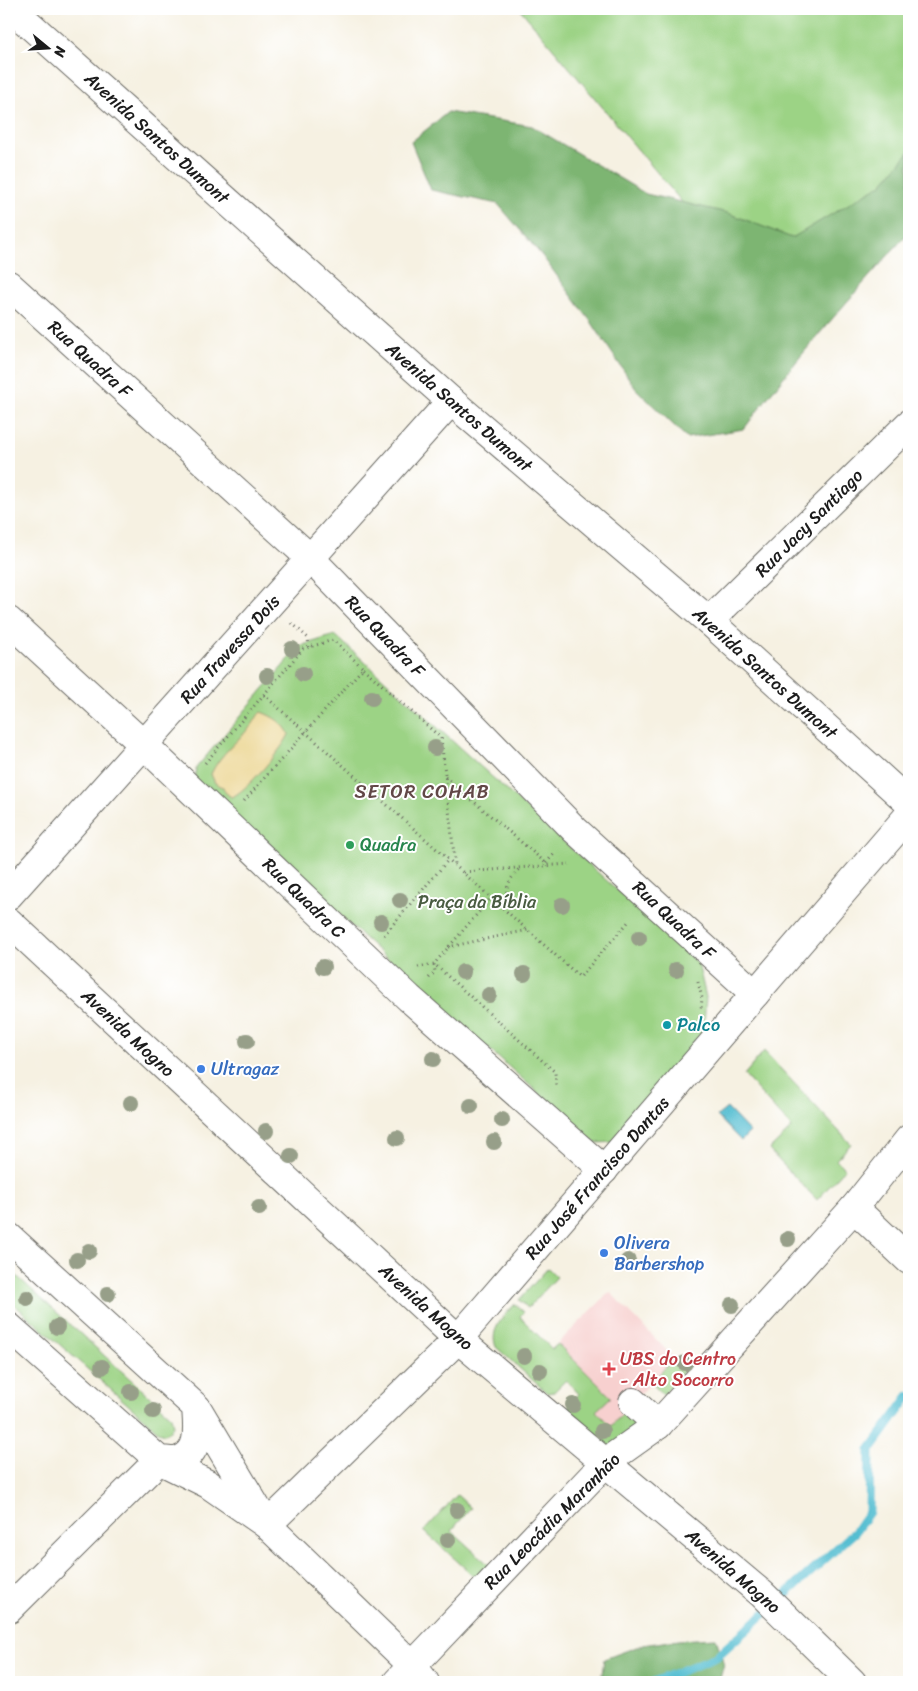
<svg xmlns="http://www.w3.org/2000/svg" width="918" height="1691" viewBox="0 0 918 1691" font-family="Sriracha,sans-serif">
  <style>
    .built { fill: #f7d0cf }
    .green { fill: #9cd385; stroke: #5c7850 }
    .forest { fill: #7db572; stroke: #4c6847 }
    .sand { fill: #eeda9e; stroke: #857b5d }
    .water { fill: #54bed1; stroke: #386d76 }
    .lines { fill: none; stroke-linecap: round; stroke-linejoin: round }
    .stream { stroke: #54bed1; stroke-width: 9 }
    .minor-casing { stroke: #686761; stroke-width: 30 }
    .path { stroke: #686761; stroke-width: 3; stroke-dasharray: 1 4; stroke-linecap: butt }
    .minor { stroke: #fff; stroke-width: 28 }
    .tree { fill: #979f89 }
    .leisure-dot { fill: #2e9e5b; stroke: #fff; stroke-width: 2 }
    .culture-dot { fill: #0f9aa8; stroke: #fff; stroke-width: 2 }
    .shop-dot { fill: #3f7fe0; stroke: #fff; stroke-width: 2 }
    .health-dot { fill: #e0444e; stroke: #fff; stroke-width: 2 }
    .labels { text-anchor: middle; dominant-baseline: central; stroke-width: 4; stroke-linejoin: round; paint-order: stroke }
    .street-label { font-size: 18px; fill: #1c1c1c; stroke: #fff }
    .leisure-label { font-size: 18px; fill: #27864d; stroke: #fff; text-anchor: start }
    .park-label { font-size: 18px; fill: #495c41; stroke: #fff }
    .culture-label { font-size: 18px; fill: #0d838f; stroke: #fff; text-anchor: start }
    .shop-label { font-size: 18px; fill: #366cbe; stroke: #fff; text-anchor: start }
    .health-label { font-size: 18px; fill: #be3a42; stroke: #fff; text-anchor: start }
    .neighbourhood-label { font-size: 19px; letter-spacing: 1px; fill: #624847; stroke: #fff }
  </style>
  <rect width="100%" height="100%" fill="#fff"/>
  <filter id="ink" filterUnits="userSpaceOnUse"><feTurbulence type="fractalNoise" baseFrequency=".02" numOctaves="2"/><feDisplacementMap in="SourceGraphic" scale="10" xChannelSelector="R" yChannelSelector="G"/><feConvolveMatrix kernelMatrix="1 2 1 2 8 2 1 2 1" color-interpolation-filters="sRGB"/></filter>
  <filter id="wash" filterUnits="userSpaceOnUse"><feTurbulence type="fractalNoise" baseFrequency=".0096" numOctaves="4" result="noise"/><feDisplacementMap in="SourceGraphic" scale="20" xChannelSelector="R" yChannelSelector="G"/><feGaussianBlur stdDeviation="1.12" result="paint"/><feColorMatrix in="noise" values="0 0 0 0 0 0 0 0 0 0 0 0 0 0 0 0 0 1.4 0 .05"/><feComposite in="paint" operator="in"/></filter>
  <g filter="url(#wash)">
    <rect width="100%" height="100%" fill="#f6f1e2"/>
    <path class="built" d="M610,1292l64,66 -63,68 -68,-68z"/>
    <g class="green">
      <path d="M520,9h389v177l-124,139z"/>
      <path d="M335,635l363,328 8,34 -3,42 -86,103 -22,1 -190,-168 -211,-193 2,-14 104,-122z"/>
      <path d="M764,1051l87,93 -15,16 9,9 -28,31 -48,-50 23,-22 -48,-53z"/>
      <path d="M548,1268l9,9 -29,31 -9,-8z"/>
      <path d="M9,1269l162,147 2,10 -3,5 -6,3 -5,-2 -150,-132z"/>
      <path d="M515,1304l9,8 -4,4 3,4 29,29 6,-5 53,53 -15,14 15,15 18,-19 12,13 -30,33 -41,-39 -1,-10 10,-10 -13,-14 -12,12 -7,1 -51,-46c-7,-18 8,-31 19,-43z"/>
      <path d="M674,1358l12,11 -23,26 -12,-12z"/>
      <path d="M457,1495l14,13 -20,23 38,34 -12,14 -53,-48z"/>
    </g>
    <g class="forest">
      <path d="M448,112l84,14 114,68 82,19 64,25 90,-54 27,-32v80c-57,64 -115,128 -165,197l-57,9 -51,-49 -44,-66 -49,-66 -45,-53 -67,-14 -20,-48z"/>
      <path d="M716,1638l8,26 -5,18h-118l3,-23 38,-14 36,-5z"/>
    </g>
    <path class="sand" d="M261,712c11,4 23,11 28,22 -4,12 -46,61 -58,63l-6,-5 -2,-5 -8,-4 -4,-9c9,-20 27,-33 41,-49 4,-5 5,-10 9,-13z"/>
    <path class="water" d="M727,1108l23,24 -9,9 -24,-25z"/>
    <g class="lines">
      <path class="stream" d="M654,1682l62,-25 139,-125 14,-20 1,-62 39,-54"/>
    </g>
  </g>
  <g filter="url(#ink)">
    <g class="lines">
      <defs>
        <g id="minor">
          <path d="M12,9l439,392 258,220 200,182"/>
          <path d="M9,285l301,273 265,272 180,164"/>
          <path d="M9,621l135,124 265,253 195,172"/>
          <path d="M709,621l200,-197"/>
          <path d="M9,895l442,-494"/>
          <path d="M9,922l449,417 304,255 90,88"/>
          <path d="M854,1208l55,52"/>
          <path d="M9,1237l187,170c1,18 6,45 -17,53 -5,2 -14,0 -20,0l-150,-133"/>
          <path d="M633,1402l25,23"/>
          <path d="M197,1408l64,107"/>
          <path d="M267,1525l191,-186 451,-524"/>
          <path d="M9,1609l150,-149 49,24 59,41 145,140 13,17"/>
          <path d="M397,1682l209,-220 52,-37 196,-217 55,-69"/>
        </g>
      </defs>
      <use href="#minor" class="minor-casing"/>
      <g class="path">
        <path d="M292,623l16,15 1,10"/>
        <path d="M363,668l78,70 14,126"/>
        <path d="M264,695l316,282 50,-57"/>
        <path d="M205,763l98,-114 30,-9 30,28 -119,133"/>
        <path d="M445,777l103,88"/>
        <path d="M546,863l10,-11"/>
        <path d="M464,872l105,-8"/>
        <path d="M508,912c-3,-20 -3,-29 12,-44"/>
        <path d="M384,935l65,-76"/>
        <path d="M448,947l80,-17"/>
        <path d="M418,967l16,-3 121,108 1,15"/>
        <path d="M429,978l6,-6 -1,-8 57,-66"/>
        <path d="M698,982l4,16 -1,12"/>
      </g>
      <use href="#minor" class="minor"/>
    </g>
    <g class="tree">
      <circle cx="292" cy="649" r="8"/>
      <circle cx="303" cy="674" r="8"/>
      <circle cx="267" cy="676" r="8"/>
      <circle cx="372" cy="698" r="8"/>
      <circle cx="435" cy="748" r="8"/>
      <circle cx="400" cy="900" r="8"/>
      <circle cx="562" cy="905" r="8"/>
      <circle cx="381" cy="922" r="8"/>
      <circle cx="639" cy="938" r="8"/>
      <circle cx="323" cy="967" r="8"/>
      <circle cx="676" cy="970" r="8"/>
      <circle cx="463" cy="972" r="8"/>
      <circle cx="524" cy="974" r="8"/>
      <circle cx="489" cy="995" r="8"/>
      <circle cx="247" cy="1041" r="8"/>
      <circle cx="433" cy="1059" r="8"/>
      <circle cx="131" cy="1103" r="8"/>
      <circle cx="471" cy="1106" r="8"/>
      <circle cx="502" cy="1120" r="8"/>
      <circle cx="266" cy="1131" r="8"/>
      <circle cx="397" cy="1138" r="8"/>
      <circle cx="494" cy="1142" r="8"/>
      <circle cx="291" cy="1156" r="8"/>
      <circle cx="259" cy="1208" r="8"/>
      <circle cx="788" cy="1239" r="8"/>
      <circle cx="89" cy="1251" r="8"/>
      <circle cx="77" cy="1260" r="8"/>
      <circle cx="628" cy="1261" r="8"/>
      <circle cx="108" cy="1294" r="8"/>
      <circle cx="27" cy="1298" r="8"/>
      <circle cx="732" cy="1305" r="8"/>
      <circle cx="57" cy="1327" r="8"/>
      <circle cx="524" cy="1356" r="8"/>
      <circle cx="685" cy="1363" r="8"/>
      <circle cx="102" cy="1367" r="8"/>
      <circle cx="540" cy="1371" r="8"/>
      <circle cx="131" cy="1392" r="8"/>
      <circle cx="573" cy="1405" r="8"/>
      <circle cx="153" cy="1411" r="8"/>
      <circle cx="602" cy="1431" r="8"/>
      <circle cx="457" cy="1510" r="8"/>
      <circle cx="448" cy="1540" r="8"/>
    </g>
  </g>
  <circle class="leisure-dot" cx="350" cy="845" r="5"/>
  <circle class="culture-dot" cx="667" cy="1025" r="5"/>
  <g class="shop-dot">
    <circle cx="201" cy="1069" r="5"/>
    <circle cx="604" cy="1253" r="5"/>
  </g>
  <path class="health-dot" d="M606.5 1361.5h5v5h5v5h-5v5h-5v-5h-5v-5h5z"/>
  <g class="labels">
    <g class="street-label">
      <text transform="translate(157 138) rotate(42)">Avenida Santos Dumont</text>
      <text transform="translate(90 359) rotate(42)">Rua Quadra F</text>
      <text transform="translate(459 407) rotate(41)">Avenida Santos Dumont</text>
      <text transform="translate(809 523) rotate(-45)">Rua Jacy Santiago</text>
      <text transform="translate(385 636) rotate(46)">Rua Quadra F</text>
      <text transform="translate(230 649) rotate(-48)">Rua Travessa Dois</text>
      <text transform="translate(765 673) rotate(42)">Avenida Santos Dumont</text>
      <text transform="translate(304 898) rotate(44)">Rua Quadra C</text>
      <text transform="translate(674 920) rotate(43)">Rua Quadra F</text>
      <text transform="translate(128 1033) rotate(43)">Avenida Mogno</text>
      <text transform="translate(597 1178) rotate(-49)">Rua José Francisco Dantas</text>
      <text transform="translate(426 1307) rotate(42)">Avenida Mogno</text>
      <text transform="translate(552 1521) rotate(-45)">Rua Leocádia Maranhão</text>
      <text transform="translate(733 1571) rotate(41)">Avenida Mogno</text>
    </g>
    <g class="leisure-label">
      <text x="360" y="845">Quadra</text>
    </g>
    <g class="park-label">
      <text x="477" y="902">Praça da Bíblia</text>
    </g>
    <g class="culture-label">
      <text x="677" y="1025">Palco</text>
    </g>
    <g class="shop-label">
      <text x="211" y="1069">Ultragaz</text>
      <text x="614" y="1243">Olivera<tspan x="614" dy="21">Barbershop</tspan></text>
    </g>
    <g class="health-label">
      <text x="620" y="1359">UBS do Centro<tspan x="620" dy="21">- Alto Socorro</tspan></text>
    </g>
    <g class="neighbourhood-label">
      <text x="422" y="791">SETOR COHAB</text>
    </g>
  </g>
  <rect width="918" height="1691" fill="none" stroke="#fff" stroke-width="30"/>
  <g transform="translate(48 48) rotate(108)" stroke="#ffffff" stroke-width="4" paint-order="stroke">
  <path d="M0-4L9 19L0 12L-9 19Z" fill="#1c1c1c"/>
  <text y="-8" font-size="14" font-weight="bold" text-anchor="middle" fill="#1c1c1c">N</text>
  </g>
</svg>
